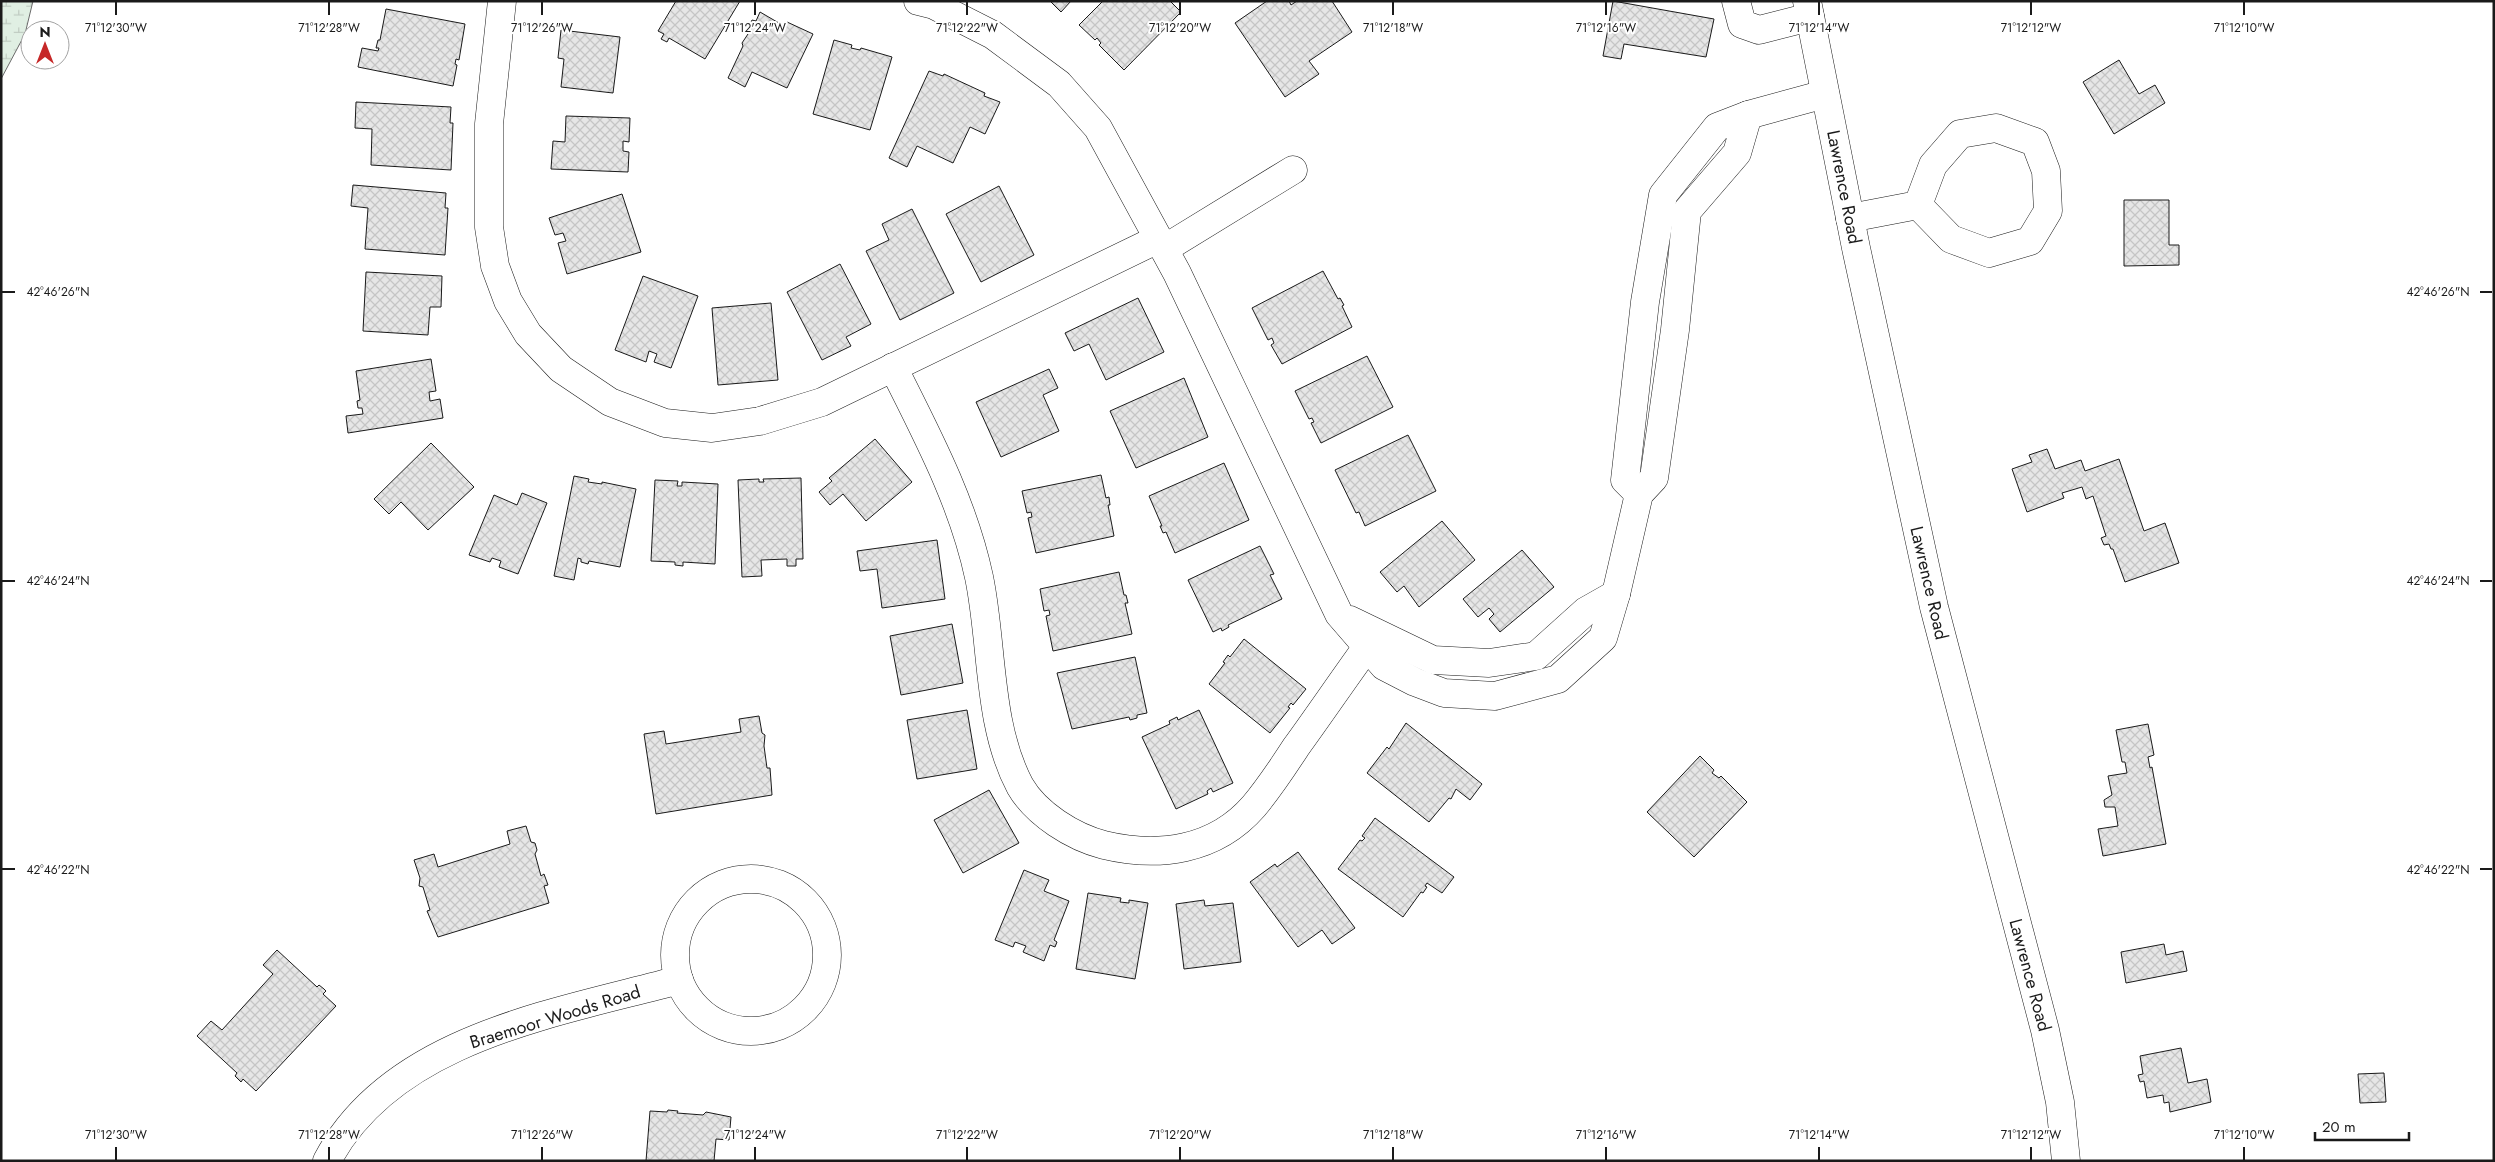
<svg xmlns="http://www.w3.org/2000/svg" width="2495" height="1162" viewBox="0 0 2495 1162" font-family="Jost,sans-serif">
  <style>
    .wetland { fill: url(#wetland-marsh); stroke: #6a6a6a }
    .building { fill: url(#building-cross-hatch); stroke: #1a1a1a }
    .lines { fill: none; stroke-linecap: round; stroke-linejoin: round }
    .minor-casing { stroke: #1a1a1a; stroke-width: 29 }
    .minor { stroke: #fff; stroke-width: 28 }
    .ticks { fill: none; stroke: #1a1a1a; stroke-width: 2 }
    .labels { text-anchor: middle; dominant-baseline: central; stroke-width: 4; stroke-linejoin: round; paint-order: stroke }
    .street-label { font-size: 18px; fill: #1a1a1a; stroke: #fff }
    .ticks-label { font-size: 12px; text-anchor: middle; fill: #1a1a1a; stroke: #fff; stroke-width: 4; stroke-linejoin: round; paint-order: stroke }
  </style>
  <defs>
    <pattern id="wetland-marsh" width="20" height="14" patternUnits="userSpaceOnUse" patternTransform="scale(1.25)"><rect width="20" height="14" fill="#e0efe3"/><path d="M1 5h8M5 5V1M11 12h8M15 12V8" fill="none" stroke="#c0ccc2"/></pattern>
    <pattern id="building-cross-hatch" width="8" height="8" patternUnits="userSpaceOnUse" patternTransform="scale(1.25)"><rect width="8" height="8" fill="#e6e6e6"/><path d="M0 0l8 8M0 8l8-8" fill="none" stroke="#c5c5c5"/></pattern>
  </defs>
  <rect width="100%" height="100%" fill="#fff"/>
  <path class="wetland" d="M1,1h32l-8,33 -24,45z"/>
  <g class="building">
    <path d="M676,1h64l-35,58 -36,-21 -2,4 -6,-3 3,-5 -6,-3z"/>
    <path d="M1050,1h21l-10,11z"/>
    <path d="M1103,1h67l11,11 -57,58 -25,-25 2,-2 -4,-5 -2,2 -16,-15z"/>
    <path d="M1267,1h22l2,4 6,-4h35l20,31 -43,29 10,13 -34,23 -50,-74z"/>
    <path d="M1613,1l101,18 -8,38 -82,-13 -3,15 -18,-3z"/>
    <path d="M386,9l79,15 -6,36 -3,-1 -1,5 2,1 -4,21 -95,-19 4,-19 16,3 1,-3h-3l2,-8h2z"/>
    <path d="M760,12l24,14 3,-4 26,12 -26,54 -35,-16 -7,15 -17,-9 15,-32 -1,-3 10,-15 -3,-1 3,-7 4,1z"/>
    <path d="M561,30l59,7 -7,56 -52,-6 3,-28 -6,-1z"/>
    <path d="M834,40l18,5 -1,3 9,2 1,-2 31,9 -22,73 -57,-16z"/>
    <path d="M2119,60l20,34 16,-9 10,18 -51,31 -31,-52z"/>
    <path d="M929,71l14,5 1,-2 41,19 -1,3 16,6 -15,32 -15,-7 -17,36 -36,-17 -10,21 -18,-9z"/>
    <path d="M356,102l95,5 -1,16h3l-2,47 -80,-5 1,-36 -17,-1z"/>
    <path d="M566,116l64,2 -1,24 -6,-1v10l6,1 -1,20 -77,-3 2,-28 12,1z"/>
    <path d="M353,185l93,8 -1,15h3l-3,47 -80,-6 3,-41 -17,-2z"/>
    <path d="M999,186l35,69 -53,27 -35,-68z"/>
    <path d="M622,194l19,58 -74,22 -9,-31 8,-2 -3,-8 -8,2 -6,-17z"/>
    <path d="M2124,200h45v45h10v20l-55,1z"/>
    <path d="M912,209l42,84 -54,27 -34,-69 23,-11 -7,-16z"/>
    <path d="M840,264l31,60 -25,13 5,9 -29,14 -35,-68z"/>
    <path d="M1323,271l15,28 2,-1 4,7 -2,1 10,21 -70,37 -11,-19 3,-2 -2,-5 -4,2 -16,-32z"/>
    <path d="M366,272l76,4 -1,31h-11l-2,28 -65,-4z"/>
    <path d="M643,276l55,20 -27,72 -17,-6 3,-8 -8,-3 -3,11 -31,-12z"/>
    <path d="M1138,298l26,54 -58,28 -17,-36 -15,7 -9,-18z"/>
    <path d="M771,303l7,77 -60,5 -6,-77z"/>
    <path d="M1367,356l26,51 -72,36 -10,-20 3,-1 -2,-4 -3,1 -14,-28z"/>
    <path d="M431,359l5,32 -7,1 1,9 10,-2 3,19 -95,15 -2,-17 17,-2 -1,-6h-4l-1,-7 3,-1 -4,-29z"/>
    <path d="M1049,369l9,19 -15,7 16,36 -58,26 -25,-55z"/>
    <path d="M1184,378l24,59 -72,31 -26,-57z"/>
    <path d="M1408,435l28,56 -71,35 -6,-14 -3,1 -21,-43z"/>
    <path d="M875,439l37,43 -46,39 -23,-27 -13,11 -11,-13 13,-11 -3,-3z"/>
    <path d="M431,443l43,44 -46,43 -27,-28 -12,12 -15,-15z"/>
    <path d="M2047,449l8,20 26,-9 4,11 34,-12 25,72 21,-8 14,40 -54,19 -12,-33h-2l-2,-5 -5,1 -3,-7 5,-2 -13,-40 -7,3 -4,-12 -20,6 2,5 -37,14 -15,-43 20,-7 -3,-7z"/>
    <path d="M1224,463l25,57 -74,33 -9,-21 -3,1 -3,-7h2l-13,-30z"/>
    <path d="M1101,475l5,23 3,-1 1,8h-2l6,31 -78,17 -8,-35 4,-1 -1,-5 -4,1 -5,-22z"/>
    <path d="M574,476l15,3 -1,3 14,2v-2l34,7 -16,78 -31,-6 -1,3 -7,-2v-3l-3,-1 -4,22 -20,-4z"/>
    <path d="M801,478l2,81h-7v7h-9v-7l-26,1 1,16 -20,1 -4,-97 21,-1v3h5l-1,-3z"/>
    <path d="M655,480l23,1 -1,5h5v-4l36,2 -3,80 -32,-2v4l-8,-1v-3l-24,-1z"/>
    <path d="M522,493l25,10 -29,71 -19,-7 2,-6 -9,-3 -2,4 -21,-7 25,-60 23,10z"/>
    <path d="M1442,521l33,39 -56,47 -15,-21 -7,6 -17,-20z"/>
    <path d="M937,540l8,59 -63,9 -5,-39 -17,2 -3,-20z"/>
    <path d="M1260,546l14,28 -4,1 12,24 -54,26 1,2 -7,4 -1,-3 -8,4 -25,-52z"/>
    <path d="M1522,550l32,37 -54,45 -11,-13 5,-5 -5,-6 -11,9 -15,-18z"/>
    <path d="M1119,572l5,23h2l2,8h-3l7,31 -79,17 -7,-35 4,-1 -1,-5 -5,1 -4,-22z"/>
    <path d="M952,624l11,59 -62,12 -11,-59z"/>
    <path d="M1244,639l62,50 -13,16 -2,-2 -3,4 2,1 -20,25 -61,-49 16,-21 -2,-1 5,-7 2,2z"/>
    <path d="M1135,657l12,56 -10,2v3l-7,2 -1,-3 -57,12 -15,-56z"/>
    <path d="M967,710l10,59 -60,10 -10,-59z"/>
    <path d="M1199,710l34,73 -20,9 -2,-4 -4,3 1,3 -32,15 -34,-72 28,-13 -1,-3 8,-4 1,3z"/>
    <path d="M759,716l3,17 3,2 -1,11 3,22h3l2,27 -116,19 -12,-80 20,-3 2,13 75,-12 -2,-13z"/>
    <path d="M1406,723l76,61 -12,16 -14,-11 -5,10 -2,-1 -20,24 -62,-49 20,-26 2,2z"/>
    <path d="M2148,724l6,31 -6,2 2,11 2,-1 14,77 -63,12 -5,-27 20,-3 -3,-19h-10l-1,-7 8,-5 -4,-19 19,-3 -2,-11h-3l-6,-32z"/>
    <path d="M1700,756l14,14 -2,3 7,5 2,-2 26,26 -53,55 -47,-45z"/>
    <path d="M989,790l30,53 -56,30 -29,-53z"/>
    <path d="M1375,818l79,59 -12,16 -15,-10 -2,3 2,1 -4,6 -2,-1 -18,25 -65,-48 22,-29 2,1 3,-3 -3,-2z"/>
    <path d="M526,826l5,16 4,1 2,7 -2,4 6,22 3,-2 4,11 -4,1 5,17 -111,34 -11,-26 3,-1 -7,-23 -4,-1 1,-8 -6,-18 20,-6 4,13 72,-23 -3,-13z"/>
    <path d="M1298,852l57,76 -23,16 -10,-14 -24,17 -48,-65 25,-18 2,3z"/>
    <path d="M1024,870l25,10 -5,11 25,10 -15,39 3,2 -2,5 -5,-2 -6,16 -21,-9 3,-6 -11,-4 -2,5 -18,-7z"/>
    <path d="M1088,893l33,5 -1,4 9,1v-3l19,3 -13,76 -59,-10z"/>
    <path d="M1204,900l1,6 28,-3 8,59 -57,7 -8,-65z"/>
    <path d="M2164,944l2,11 17,-4 4,20 -61,12 -5,-31z"/>
    <path d="M277,950l40,37 2,-2 5,4 2,2 -3,3 13,12 -80,85 -13,-12 -2,3 -6,-6 2,-3 -40,-37 14,-15 11,9 51,-56 -10,-9z"/>
    <path d="M2181,1048l7,35 19,-4 4,23 -41,10 -1,-10 -5,1 -1,-8 -16,3 -3,-17 -4,1 -2,-7 5,-1 -3,-18z"/>
    <path d="M2384,1073l2,29 -26,1 -2,-29z"/>
    <path d="M668,1110l10,1 -1,2 26,2 3,-3 25,5 -2,23 -13,-1 -2,22h-68l4,-50 17,1z"/>
  </g>
  <g class="lines">
    <defs>
      <g id="minor">
        <path d="M502,1l-13,123v103l6,39 13,35 20,33 33,35 49,33 55,21 47,5 48,-7 62,-19 336,-163"/>
        <path d="M918,1l16,4 59,30 66,49 39,44 79,145 162,341 45,52 31,16 29,11 51,3 63,-17 45,-41 13,-44 23,-100 15,-16 21,-148 12,-119 50,-58 11,-38"/>
        <path d="M1736,1l6,23 17,6 51,-13"/>
        <path d="M1807,1l49,247 78,359 111,423 15,72 6,59"/>
        <path d="M1850,218l68,-13 15,-40 27,-31 36,-6 39,14 11,29 2,40 -18,30 -41,12 -38,-14 -33,-34"/>
        <path d="M1164,249l129,-79"/>
        <path d="M893,367c34,68 70,135 86,210 14,67 8,147 41,209 16,28 53,51 84,59 54,13 111,6 150,-39 15,-18 29,-39 42,-59 24,-33 47,-67 71,-100"/>
        <path d="M1639,494l-14,-14 20,-178 18,-107 54,-68 31,-12 77,-21"/>
        <path d="M1350,620l83,40 56,3 47,-7 50,-45 30,-17"/>
        <circle cx="751" cy="955" r="76"/>
        <path d="M327,1161c64,-123 230,-148 352,-181"/>
      </g>
    </defs>
    <use href="#minor" class="minor-casing"/>
    <use href="#minor" class="minor"/>
  </g>
  <path class="ticks" d="M116,2v13M329,2v13M542,2v13M755,2v13M967,2v13M1180,2v13M1393,2v13M1606,2v13M1819,2v13M2031,2v13M2244,2v13M2,292h13M2480,292h12M2,581h13M2480,581h12M2,869h13M2480,869h12M116,1147v13M329,1147v13M542,1147v13M755,1147v13M967,1147v13M1180,1147v13M1393,1147v13M1606,1147v13M1819,1147v13M2031,1147v13M2244,1147v13"/>
  <g class="labels">
    <g class="street-label">
      <text transform="translate(1844 187) rotate(79)">Lawrence Road</text>
      <text transform="translate(1929 583) rotate(77)">Lawrence Road</text>
      <text transform="translate(2030 975) rotate(75)">Lawrence Road</text>
      <text transform="translate(555 1017) rotate(-17)">Braemoor Woods Road</text>
    </g>
  </g>
  <g class="ticks-label">
    <text x="116" y="32">71°12'30"W</text>
    <text x="329" y="32">71°12'28"W</text>
    <text x="542" y="32">71°12'26"W</text>
    <text x="755" y="32">71°12'24"W</text>
    <text x="967" y="32">71°12'22"W</text>
    <text x="1180" y="32">71°12'20"W</text>
    <text x="1393" y="32">71°12'18"W</text>
    <text x="1606" y="32">71°12'16"W</text>
    <text x="1819" y="32">71°12'14"W</text>
    <text x="2031" y="32">71°12'12"W</text>
    <text x="2244" y="32">71°12'10"W</text>
    <text x="58" y="296">42°46'26"N</text>
    <text x="2438" y="296">42°46'26"N</text>
    <text x="58" y="585">42°46'24"N</text>
    <text x="2438" y="585">42°46'24"N</text>
    <text x="58" y="874">42°46'22"N</text>
    <text x="2438" y="874">42°46'22"N</text>
    <text x="116" y="1139">71°12'30"W</text>
    <text x="329" y="1139">71°12'28"W</text>
    <text x="542" y="1139">71°12'26"W</text>
    <text x="755" y="1139">71°12'24"W</text>
    <text x="967" y="1139">71°12'22"W</text>
    <text x="1180" y="1139">71°12'20"W</text>
    <text x="1393" y="1139">71°12'18"W</text>
    <text x="1606" y="1139">71°12'16"W</text>
    <text x="1819" y="1139">71°12'14"W</text>
    <text x="2031" y="1139">71°12'12"W</text>
    <text x="2244" y="1139">71°12'10"W</text>
  </g>
  <rect width="2495" height="1162" fill="none" stroke="#1a1a1a" stroke-width="5"/>
  <g transform="translate(45 45)"><circle r="24" fill="#ffffff" stroke="#a3a3a3"/>
  <path d="M0-4L9 19L0 12L-9 19Z" fill="#c62828"/>
  <text y="-8" font-size="14" font-weight="bold" text-anchor="middle" fill="#1a1a1a">N</text>
  </g>
  <path d="M2315 1132v8h94v-8" fill="none" stroke="#1a1a1a" stroke-width="2.5"/>
  <text x="2322" y="1132" font-size="15" fill="#1a1a1a" stroke="#ffffff" stroke-width="4" paint-order="stroke">20 m</text>
</svg>
